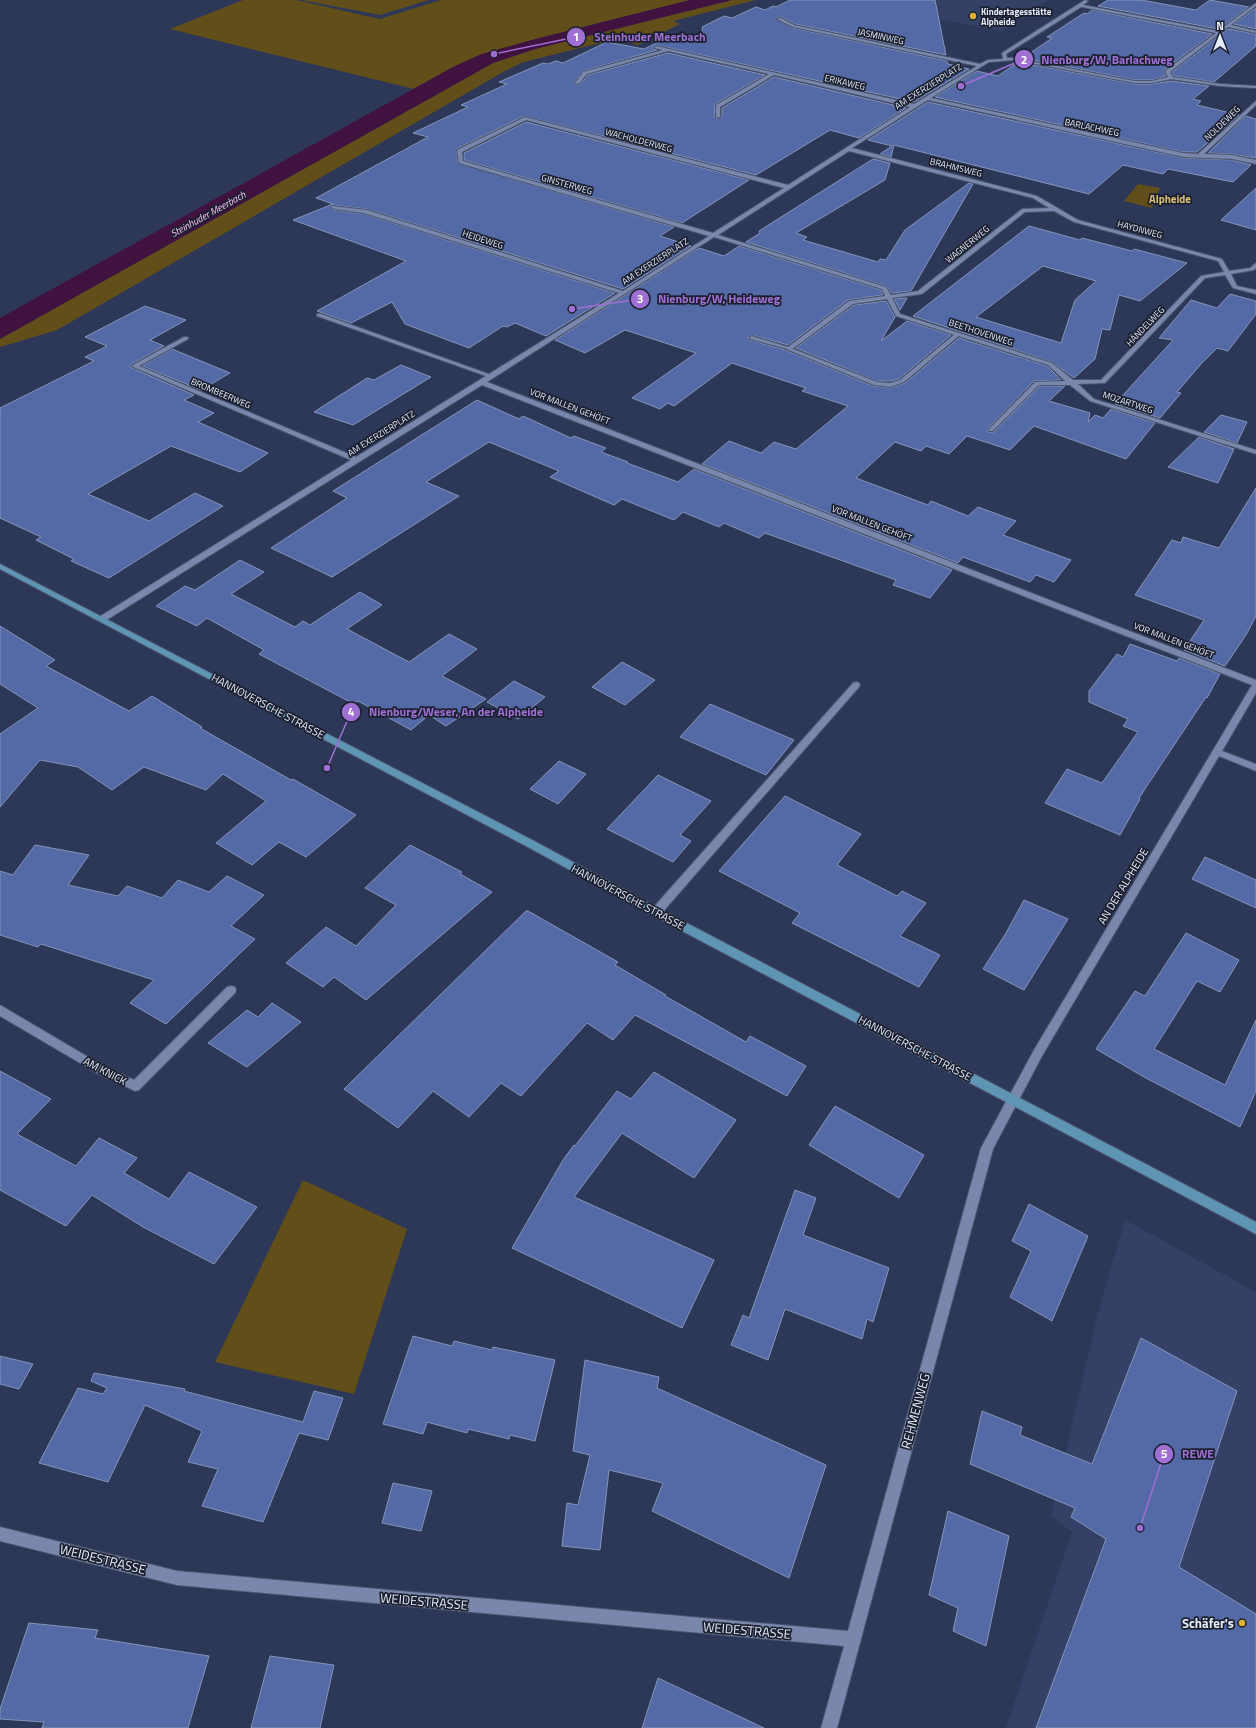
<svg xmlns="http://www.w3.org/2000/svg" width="1256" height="1728" viewBox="0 0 1256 1728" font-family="'Titillium Web',sans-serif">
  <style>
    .built { fill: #344066 }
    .green { fill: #614e18 }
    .water { fill: #411140 }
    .building { fill: #546aa6; stroke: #8594b9; fill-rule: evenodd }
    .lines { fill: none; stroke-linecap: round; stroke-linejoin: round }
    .lane-casing { stroke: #4b546e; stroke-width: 2 }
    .street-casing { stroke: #4b546e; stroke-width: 2 }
    .secondary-casing { stroke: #4b546e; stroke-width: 2 }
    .lane { fill: #7887ab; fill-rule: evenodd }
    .street { fill: #7887ab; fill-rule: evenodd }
    .secondary { fill: #5f95b4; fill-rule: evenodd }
    .poi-dot { fill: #deb133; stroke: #1b202f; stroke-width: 1.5 }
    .labels { text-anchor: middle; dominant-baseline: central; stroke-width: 3.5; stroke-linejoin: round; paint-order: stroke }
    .far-poi-label { font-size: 9px; font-weight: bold; fill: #e5ecfc; stroke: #1b202f; text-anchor: start }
    .far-street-label { font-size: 9px; fill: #e5ecfc; stroke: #1b202f }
    .far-water-label { font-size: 10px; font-style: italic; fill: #fec0fb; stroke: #1b202f }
    .far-quarter-label { font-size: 11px; font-weight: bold; fill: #dec075; stroke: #1b202f }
    .street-label { font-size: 11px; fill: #e5ecfc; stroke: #1b202f }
    .near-street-label { font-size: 13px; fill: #e5ecfc; stroke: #1b202f }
    .near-poi-label { font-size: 13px; font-weight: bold; fill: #e5ecfc; stroke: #1b202f; text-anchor: end }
    .leader { fill: none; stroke: #a06fd4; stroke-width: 1.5 }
    .callout-dot { fill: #a06fd4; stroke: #1b202f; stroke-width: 1.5 }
    .mark-label { font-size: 12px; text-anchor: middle; font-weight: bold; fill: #fff }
    .callout-label { font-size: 12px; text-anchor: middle; font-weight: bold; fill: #a06fd4; stroke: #1b202f; stroke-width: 3.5; stroke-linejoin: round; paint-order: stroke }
  </style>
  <rect width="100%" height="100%" fill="#2d3858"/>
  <g class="built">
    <path d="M843,0h205l-48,31z"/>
    <path d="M1125,1220l131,72v436h-250l66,-196 -21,-16 47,-203z"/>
  </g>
  <g class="green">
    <path d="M243,0h53l84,19 61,-19h249l-158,40 -50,14 -29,13 -39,22 -244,-60z"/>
    <path d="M301,0h128l-49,15z"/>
    <path d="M732,0h24l-83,21 7,3 -42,21 -22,-6 -92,23 -19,9 -448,259 -57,17v-8l493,-276 42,-14z"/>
    <path d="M1138,184l22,4 -8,20 -28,-7z"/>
    <path d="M303,1180l104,49 -53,165 -139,-32z"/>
  </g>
  <path class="water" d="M690,0h42l-197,49 -42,14 -493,276v-21l453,-251 29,-13 50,-14z"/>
  <g class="building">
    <path d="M790,0h145l11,55 -151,-31 -13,-7 -5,1 -1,1 17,9 154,33 1,3 21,5 -55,33 -258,-57 -4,3 5,2 -74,21 -9,11 1,2 5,1 8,-10 80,-22 97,22 -50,29 -1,13 3,2 5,-2v-9l52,-31 132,31 -47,30 -29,-8 -74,45 -232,-59 -68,33 2,14 216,64 -14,9 31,10 -68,43 -256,-80 -35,-4 -2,2 4,3 30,4 251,79 -69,43 -31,-13 -8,4 -4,-1 -34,22 -64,-24 -13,-22 -41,21 -34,-12 89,-50 -113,-41 40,-16 -17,-6 112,-61 -15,-4 55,-26 -7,-2 46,-21 -8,-2 44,-19 5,1 8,-3 7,2 44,-21 37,7 31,-15 29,7 -2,-14 22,-11 8,2 24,-11 9,3 8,-4 3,1z"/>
    <path d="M1108,0h33l55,10 14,-10 39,7 -31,22 -120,-23z"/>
    <path d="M1256,8v21l-22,-5z"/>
    <path d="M1092,10l120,24 -48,36 2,6 -14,4h-17l-112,-22 29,-20 -5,-1 37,-24 3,1z"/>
    <path d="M1228,29l28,5v12l-42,36 -40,-6 -2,-4z"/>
    <path d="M1018,62l117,22h17l19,-3 38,5 -16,13 8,2 -4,4 42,10 -42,37h-14l-248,-55 42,-26 21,5z"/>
    <path d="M928,102l255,56 49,2 19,5 -18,17 -65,-13 -5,5 -40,-9 -34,29 -195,-49 -3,12 -11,-3 12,-8 -24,-6z"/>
    <path d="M1246,116l10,3v39l-24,-4 -24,-1z"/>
    <path d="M526,122l223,58 -67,43 -218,-63v-7z"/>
    <path d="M873,159l17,4 -5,17 -89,53 11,4 -4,3 75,22 2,-3 6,1 19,-30 64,-47 4,1 -62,107 -19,2 -6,-7 -140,-44 14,-9 -1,-2z"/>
    <path d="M1256,188v42l-35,-10z"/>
    <path d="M1029,226l51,14 2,-2 50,13 2,-2 53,14 -47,38 -21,-6 -9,35 -8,-1 -7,30 -21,19 -22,-16 -139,-46zM1043,266l53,15 -21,19 -14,43 -85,-26z"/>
    <path d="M739,246l142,44 2,5 -35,5 -60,45 -36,-10 -4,2 2,3 35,10 88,36 17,2 15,-5 54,-45 88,28 14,14 -27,1 -46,47v4h6l46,-46h25l-16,15 41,12 -2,9 7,-7 8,3 8,-9 44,14 -29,36 -92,-33 -24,24 -43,-14 -18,18 -23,-8 -5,5 -26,-9 -39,36 72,27 3,-4 37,15 10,-9 38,14 -13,14 68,25 -17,22 -18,-7 -6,7 -67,-25 -5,6 -256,-99 27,-23 32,12 13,-11 22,7 52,-43 -46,-15 4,-3 -74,-25 -58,43 -6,-3 -8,6 -28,-11 64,-45 -71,-23 -40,23 -30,-13 144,-92 25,8z"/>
    <path d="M1230,294l26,7v13l-28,37 -11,-3 -15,15 -25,29 4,1 -21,25 -45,-14 58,-64 -14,-2 32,-38 26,8z"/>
    <path d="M907,298l-7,12 -6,-11z"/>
    <path d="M886,301l9,16 -14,24 26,-20 44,14 -52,44 -9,2h-13l-81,-33 58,-43z"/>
    <path d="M145,306l41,14 -36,20 14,6 -34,19v2l64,28 -10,5 30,13 -16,9 70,31 -28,19 -69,-26 -83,48 61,27 46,-28 28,13 -114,72 -38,-17 3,-2 -38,-19 5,-3 -41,-19v-110l94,-47 -9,-4 22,-11 -22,-9z"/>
    <path d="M172,349l58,24 -29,17 -59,-24z"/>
    <path d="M401,365l30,12 -78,48 -39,-13 53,-34 7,2z"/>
    <path d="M477,400l42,19 4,-3 48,22 3,-2 32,12 -5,4 27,10 -1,1 51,19 16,-13 258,101 -22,28 -37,-13 3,-5 -131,-47 -6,5 -35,-15 -5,4 -36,-15 -9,8 -52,-21 -8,6 -64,-28 9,-6 -70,-29 -63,40 33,14 -127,81 -61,-29 76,-50 -14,-7z"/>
    <path d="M1221,415l26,7 -10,21 -33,-11z"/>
    <path d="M1199,437l35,12 -16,34 -50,-16z"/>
    <path d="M1256,488v128l-10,19 -21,31 -41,-16 20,-30 -69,-25 37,-55 9,3 2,-6 36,11z"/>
    <path d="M240,560l24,12 -33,22 64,33 8,-6 7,4 50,-33 22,13 -35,24 62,33 40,-28 28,15 -35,27 44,23 -40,27 -17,-11 -18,15 -53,-29 -4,3 -95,-50 5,-4 -57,-32 -10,8 -41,-20 29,-20 10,4z"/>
    <path d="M0,626l55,34 -9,6 83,45 23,-15 50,31 -2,1 91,52 2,-1 63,36 -50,42 -27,-15 -27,23 -36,-22 50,-42 -43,-27 -17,16 -62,-23 -32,23 -34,-23 -38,-7 -40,47v-73l38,-26 -38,-24z"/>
    <path d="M1130,644l47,17 2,-3 41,16 -13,24 -1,-1 -67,101 1,1 -20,36 -75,-32 22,-34 35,14 36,-51 -15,-6 5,-7 -39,-17v-11l28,-37 6,3z"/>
    <path d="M622,662l33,18 -30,25 -33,-18z"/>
    <path d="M514,681l31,16 -27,22 -31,-17z"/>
    <path d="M710,704l84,36 -28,35 -86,-38z"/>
    <path d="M559,761l27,13 -28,30 -28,-15z"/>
    <path d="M658,775l53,26 -31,34 11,6 -18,21 -66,-33z"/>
    <path d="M785,796l76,38 -24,31 60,31 5,-5 24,12 -26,33 40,19 -21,32 -127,-64 8,-10 -81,-42z"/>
    <path d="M35,845l54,10 -21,30 50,11 9,-10 35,12 16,-18 31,12 18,-16 37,19 -33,31 24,13 -89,85 -36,-21 24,-23 -113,-36 -3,3 -38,-12v-64l13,4z"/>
    <path d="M410,845l52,27 -2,2 32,18 -126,108 -32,-23 -11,10 -37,-24 40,-36 30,19 40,-41 -31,-17z"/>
    <path d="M1205,857l51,23v28l-64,-29z"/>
    <path d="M1024,900l44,19 -44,71 -41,-21 23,-36z"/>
    <path d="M526,911h2l90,51 -3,3 51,30 -1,1 81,46 4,-6 56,30 -19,30 -152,-81 -22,25 -26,-17 -66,73 -20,-13 -32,34 -36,-26 -35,37 -54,-39z"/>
    <path d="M1186,933l53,27 -19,32 -23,-11 -43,68 71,36 31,-65v71l-16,36 -96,-50 -48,-28 39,-58 10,5z"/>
    <path d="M272,1003l29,19 -54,45 -39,-24 39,-33 11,7z"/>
    <path d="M0,1071l51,28 -34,35 59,32 23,-28 38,20 -13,15 45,26 20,-27 68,35 -43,57 -71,-37 -51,-32 -26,31 -66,-36z"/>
    <path d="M654,1072l82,48 -42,58 -72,-45 -48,64 140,63 -32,68 -170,-80 51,-88 11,-15 1,1 42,-55 14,8z"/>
    <path d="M835,1106l89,49 -25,43 -90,-53z"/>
    <path d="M795,1190l21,8 -13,37 86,33 -16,54 -6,-3 -5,20 -77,-30 -17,51 -37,-15 12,-30 6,3z"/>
    <path d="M1029,1204l59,32 -36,85 -42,-24 21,-46 -19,-10z"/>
    <path d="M413,1336l39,10 2,-5 38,9 1,-3 62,13 -20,81 -25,-6 -1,4 -41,-10 -1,4 -40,-11 -4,12 -40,-10z"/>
    <path d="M1141,1338l96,53 -58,176 77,47v114h-220l70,-189 -35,-22 4,-9 -105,-44 12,-53 40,16 -2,8 72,29z"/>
    <path d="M0,1356l33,8 -14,25 -19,-5z"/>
    <path d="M585,1360l74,17 -2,11 169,77 -37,113 -137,-67 11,-28 -54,-13 -9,80 -38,-4 5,-43 11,2 12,-50 -17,-4z"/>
    <path d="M94,1373l91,16 -1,2 119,31 11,-31 29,7 -15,42 -29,-7 -36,89 -61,-16 16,-37 -30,-7 14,-31 -57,-26 -37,77 -69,-19 39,-75 25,6 4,-6 -16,-7z"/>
    <path d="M393,1483l39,8 -11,40 -39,-8z"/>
    <path d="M948,1511l61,25 -23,110 -33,-15 5,-23 -29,-13z"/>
    <path d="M29,1623l69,7 -3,8 114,18 -21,72h-146l2,-6 -44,-3v-10z"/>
    <path d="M270,1656l64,9 -14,63h-69z"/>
    <path d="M658,1678l106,50h-122z"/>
  </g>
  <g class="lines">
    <defs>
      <g id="lane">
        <path d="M317,314h4l173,62 -5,1 -172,-61z"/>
        <path d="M956,333l5,1 -57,48 -14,5 -16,-2 -88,-36 5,-1 86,34 13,1 10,-3z"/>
        <path d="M856,682l3,1 1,2 -1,2 -199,228h-8l-1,-3 1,-3 201,-226z"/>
      </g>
      <g id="street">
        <path d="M1085,0l3,1 -5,4 135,26 38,-28v3l-25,19 25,6v2l-28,-6 -58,45 3,5 47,7 36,2v2l-36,-2 -49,-7 -19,4h-17l-120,-23 -26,2 -58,36 252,55 15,1 58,-53v4l-52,49 28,1 24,5v4l-24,-5 -49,-2 -255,-57 -76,48 185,48 41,24 144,39 7,12 21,-3 6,-5v5l-2,2 -23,4 6,12 19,4v4l-23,-6 -8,-13 -20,3 -100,105 -27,1 16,15 162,51v4l-166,-53 -20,-16h-31l-46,46h-4v-2l46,-47 30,-1 -17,-16 -152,-49 -9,-17 -34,5 -62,46 -41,-11v-2l2,-1 36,11 61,-46 36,-5 -3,-7 -168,-52 -227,145 769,298v13l-34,58 34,13v7l-37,-15 -177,300 -49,93 -156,579h-16l23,-82 -667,-61 -177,-44v-14l177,44 671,60 133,-483 53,-98 218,-365 -770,-300 -377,236h-6l-1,-2 1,-2 252,-157 -220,-94 53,-29h4v2l-49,27 217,91 263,-164 -255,-80 -30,-4 -3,-2 1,-1 35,4 256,81 86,-55 -250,-73 -2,-13 68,-33 263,68 122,-78 -136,-32 -54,32v10l-2,1 -2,-1v-12l53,-31 -101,-23 -81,23 -8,10 -4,-1 8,-11 80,-22 -9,-2 2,-2 258,58 63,-38 -184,-39 -16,-8 4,-1 13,7 186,39 8,-4 15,-1 -1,-6zM1081,7h1l134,26 -51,38 3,6 -16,4h-17l-120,-23h-8l-1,-4zM526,120l258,68 -71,45 -250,-72 -1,-9zM849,151l184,47 16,10 -27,1 -104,82 -27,4 -5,-8 -168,-52zM1054,211l20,11 144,39 6,11 -23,4 -100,104h-28l-21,-17 -152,-49 -8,-16 30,-4 103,-82z"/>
        <path d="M231,986l4,1 1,3 -1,3 -96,97 -4,1 -38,-18 -97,-57v-11l105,62 29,13 93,-93z"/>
      </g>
      <path id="secondary" d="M0,564l534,277 126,68 596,313v12l-604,-319 -124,-68 -528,-278z"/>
    </defs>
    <use href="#lane" class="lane-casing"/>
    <use href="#street" class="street-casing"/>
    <use href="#secondary" class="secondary-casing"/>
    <use href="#lane" class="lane"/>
    <use href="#street" class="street"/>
    <use href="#secondary" class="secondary"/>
  </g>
  <g class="poi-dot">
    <circle cx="973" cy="16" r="4"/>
    <circle cx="1242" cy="1623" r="4"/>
  </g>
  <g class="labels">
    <g class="far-poi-label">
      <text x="981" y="11">Kindertagesstätte<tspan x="981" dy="10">Alpheide</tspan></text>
    </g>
    <g class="far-street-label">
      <text transform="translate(881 36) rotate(12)">JASMINWEG</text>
      <text transform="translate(845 82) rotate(13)">ERIKAWEG</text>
      <text transform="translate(928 86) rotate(-32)">AM EXERZIERPLATZ</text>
      <text transform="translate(1222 123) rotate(-44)">NOLDEWEG</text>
      <text transform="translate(1092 127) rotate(12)">BARLACHWEG</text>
      <text transform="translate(639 140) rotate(15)">WACHOLDERWEG</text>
      <text transform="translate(956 167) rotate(14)">BRAHMSWEG</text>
      <text transform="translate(567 184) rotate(16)">GINSTERWEG</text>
      <text transform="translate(1140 229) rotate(15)">HAYDNWEG</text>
      <text transform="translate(483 239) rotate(18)">HEIDEWEG</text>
      <text transform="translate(967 244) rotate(-39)">WAGNERWEG</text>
      <text transform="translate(655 261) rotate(-33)">AM EXERZIERPLATZ</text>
      <text transform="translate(1145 326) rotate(-46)">HÄNDELWEG</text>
      <text transform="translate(981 332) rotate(18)">BEETHOVENWEG</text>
      <text transform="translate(221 393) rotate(23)">BROMBEERWEG</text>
      <text transform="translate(1128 402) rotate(18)">MOZARTWEG</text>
      <text transform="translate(570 406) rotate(21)">VOR MALLEN GEHÖFT</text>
      <text transform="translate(381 433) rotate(-32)">AM EXERZIERPLATZ</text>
      <text transform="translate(872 523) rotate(21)">VOR MALLEN GEHÖFT</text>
      <text transform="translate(1174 640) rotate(21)">VOR MALLEN GEHÖFT</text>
    </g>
    <g class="far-water-label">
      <text transform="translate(208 214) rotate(-29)">Steinhuder Meerbach</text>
    </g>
    <g class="far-quarter-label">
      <text x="1170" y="199">Alpheide</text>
    </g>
    <g class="street-label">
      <text transform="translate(268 706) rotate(28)">HANNOVERSCHE STRASSE</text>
      <text transform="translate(1123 886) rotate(-59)">AN DER ALPHEIDE</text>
      <text transform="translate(628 897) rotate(28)">HANNOVERSCHE STRASSE</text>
      <text transform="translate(915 1048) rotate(28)">HANNOVERSCHE STRASSE</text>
      <text transform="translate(105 1071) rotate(28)">AM KNICK</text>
    </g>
    <g class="near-street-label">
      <text transform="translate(915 1411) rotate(-75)">REHMENWEG</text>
      <text transform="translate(103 1559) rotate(14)">WEIDESTRASSE</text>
      <text transform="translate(424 1601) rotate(5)">WEIDESTRASSE</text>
      <text transform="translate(747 1630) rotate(5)">WEIDESTRASSE</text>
    </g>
    <g class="near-poi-label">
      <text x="1234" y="1623">Schäfer's</text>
    </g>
  </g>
  <path class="leader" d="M494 54L576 37M961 86L1024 59M572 309L640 299M327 768L351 712M1140 1528L1164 1454"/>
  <g class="callout-dot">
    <circle cx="494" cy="54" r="4"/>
    <circle cx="961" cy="86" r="4"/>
    <circle cx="572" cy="309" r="4"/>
    <circle cx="327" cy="768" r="4"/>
    <circle cx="1140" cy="1528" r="4"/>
    <circle cx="576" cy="37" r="10"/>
    <circle cx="1024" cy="59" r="10"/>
    <circle cx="640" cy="299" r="10"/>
    <circle cx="351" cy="712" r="10"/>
    <circle cx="1164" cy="1454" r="10"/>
  </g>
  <g class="mark-label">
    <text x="576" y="41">1</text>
    <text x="1024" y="64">2</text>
    <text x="640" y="303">3</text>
    <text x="351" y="716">4</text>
    <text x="1164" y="1458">5</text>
  </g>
  <g class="callout-label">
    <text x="650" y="41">Steinhuder Meerbach</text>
    <text x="1107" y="64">Nienburg/W, Barlachweg</text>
    <text x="719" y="303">Nienburg/W, Heideweg</text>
    <text x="456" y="716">Nienburg/Weser, An der Alpheide</text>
    <text x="1198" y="1458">REWE</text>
  </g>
  <g transform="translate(1220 36)" stroke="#1b202f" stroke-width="3" paint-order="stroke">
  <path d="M0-3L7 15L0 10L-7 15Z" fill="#e5ecfc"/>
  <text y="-6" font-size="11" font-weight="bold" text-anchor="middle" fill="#e5ecfc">N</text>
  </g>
</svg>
